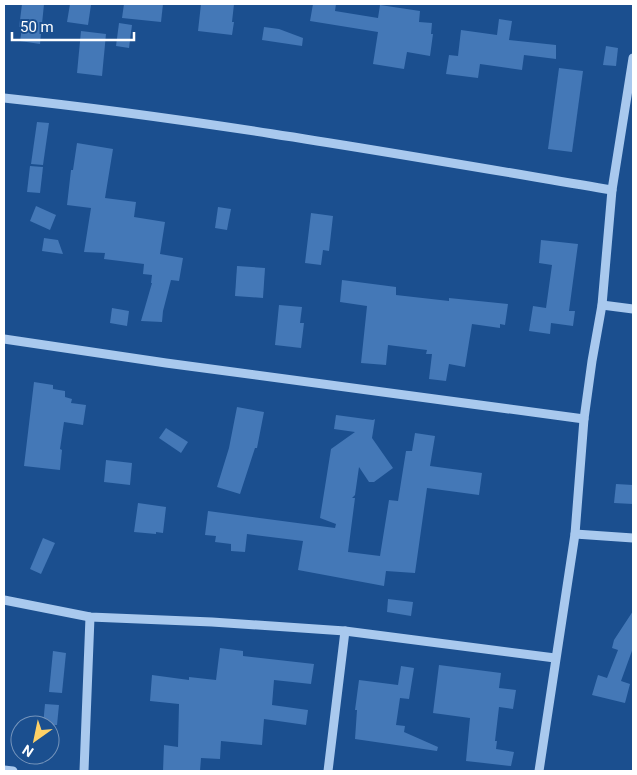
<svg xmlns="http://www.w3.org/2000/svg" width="637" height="775" viewBox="0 0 637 775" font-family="Roboto,sans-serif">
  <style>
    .building { fill: #4478b7 }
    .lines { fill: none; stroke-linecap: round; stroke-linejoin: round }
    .minor { stroke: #a9c9ee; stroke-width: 9 }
  </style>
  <rect width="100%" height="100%" fill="#1b4f8f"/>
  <g class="building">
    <path d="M22,4h22l-4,40 -20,-3 2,-13h-3z"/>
    <path d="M70,4l21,1 -3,20 -21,-3z"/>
    <path d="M124,4h39l-2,18 -39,-4z"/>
    <path d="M201,4h33l-2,18h2l-2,13 -34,-4z"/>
    <path d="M313,4h23l-1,7 43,7 2,-13 40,6 -1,11 13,1 -1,11h2l-3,22 -23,-4 -3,17 -31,-5 5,-32 -68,-11z"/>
    <path d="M499,19l13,2 -3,19 47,5v14l-32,-4 -2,15 -42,-6 -2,14 -32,-4 3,-19 9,1 3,-26 36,5z"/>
    <path d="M119,23l13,2 -3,23 -13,-2z"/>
    <path d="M264,27l15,2 24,9 -1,8 -40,-6z"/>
    <path d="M81,31l25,3 -4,42 -25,-3z"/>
    <path d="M606,46l12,2 -2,18 -13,-1z"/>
    <path d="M559,68l24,3 -11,81 -24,-3z"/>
    <path d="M37,122l12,1 -6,42 -12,-1z"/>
    <path d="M77,143l36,6 -8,49 31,4 -2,15 31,5 -5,32 23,4 -4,23 -8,-1 -8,31 -1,11 -21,-1 11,-38h-1l1,-8 -9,-1 1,-10 -40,-5 1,-6 -21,-1 7,-44 -24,-3 4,-35h2z"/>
    <path d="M30,166l13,1 -3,26 -13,-1z"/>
    <path d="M36,206l20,9 -6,15 -20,-9z"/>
    <path d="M218,207l13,2 -4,21 -12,-2z"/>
    <path d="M311,213l22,3 -4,35 -6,-1 -2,15 -16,-2z"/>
    <path d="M44,238l14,2 5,14 -21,-3z"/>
    <path d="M541,240l37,4 -9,67h6l-2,15 -22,-3 -1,11 -21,-3 4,-25 13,2 6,-43 -13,-2z"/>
    <path d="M237,266l28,2 -2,30 -28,-2z"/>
    <path d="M342,280l54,7v8l53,6v-3l59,6 -3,21 -5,-1v4l-28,-4 -7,43 -16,-3 -3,17 -17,-2 3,-25h-6l1,-4 -39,-5 -2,20 -25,-2 6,-57 -27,-4z"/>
    <path d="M279,305l23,2 -2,16h4l-3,25 -26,-3z"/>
    <path d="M112,308l17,3 -2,15 -17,-3z"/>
    <path d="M34,382l19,3v4l12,2v6l7,2 -1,4 15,2 -3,20 -19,-3 -4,27 2,1 -2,20 -36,-4z"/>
    <path d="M237,407l27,5 -7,36h-2l-15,46 -23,-7 12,-39z"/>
    <path d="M336,415l37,5 2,-1 -3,19 21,30 -19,14h-5l-10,-15 -4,28 -3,3h3l-7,54 32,4 9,-56 9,1 8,-50h6l3,-18 20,3 -5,30 52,7 -3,22 -52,-7 -12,85 -29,-2 -2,15 -86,-16 5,-29 -56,-7 -2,18 -14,-1v-7l-16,-2 1,-6 -11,-1 3,-24 127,17 1,-4 -16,-6 11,-69 24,-17 -21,-3z"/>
    <path d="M166,428l22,14 -7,11 -22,-15z"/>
    <path d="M106,460l26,3 -2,22 -26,-3z"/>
    <path d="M616,484l17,1v19l-19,-1z"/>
    <path d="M138,503l28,4 -3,26 -7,-1v2l-22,-2z"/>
    <path d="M43,538l12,5 -14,31 -11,-5z"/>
    <path d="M388,599l25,3 -2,14 -24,-4z"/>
    <path d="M633,611v37l-12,33 9,3 -5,19 -33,-8 6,-20 9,3 11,-28 -6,-2 2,-8z"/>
    <path d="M220,648l23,3v5l71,8 -3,20 -37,-4 -2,25 36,5 -2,15 -42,-6 -2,26 -41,-4 -1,18 -19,-1 -1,13h-37l1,-26 14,2 1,-43 -29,-3 2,-26 37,5v-3l27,3z"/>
    <path d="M53,651l13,2 -4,40 -13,-1z"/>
    <path d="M439,665l62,8 -2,15 17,2 -3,19 -14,-2 -4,34h2l-1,8 18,3 -3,14 -45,-5 4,-43 -37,-5z"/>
    <path d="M401,666l13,2 -5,31 -9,-1 -4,27 9,1 -1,6 34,15 -1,4 -82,-12 2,-29h-2l4,-30 39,5z"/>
    <path d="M45,704l14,1 -2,20h-14z"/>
  </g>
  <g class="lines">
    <g class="minor">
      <path d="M4,98c204,22 406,58 608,92"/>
      <path d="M602,305l31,4"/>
      <path d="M4,339l162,24 418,56"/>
      <path d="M575,534l58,4"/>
      <path d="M4,600l86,17 122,5 133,9 210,27"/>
      <path d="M4,770l9,1"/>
      <path d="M84,771l6,-154"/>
      <path d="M328,771l17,-140"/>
      <path d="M539,771l36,-237 9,-115 8,-58 10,-56 10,-115 21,-132"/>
    </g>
  </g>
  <rect width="637" height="775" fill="none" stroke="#ffffff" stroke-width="10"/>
  <g transform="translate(35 740) rotate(213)"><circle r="24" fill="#1b4f8f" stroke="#7695bc"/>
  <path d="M0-4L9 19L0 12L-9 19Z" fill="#ffd166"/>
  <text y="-8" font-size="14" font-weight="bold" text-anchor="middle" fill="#ffffff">N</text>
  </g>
  <path d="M12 32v8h122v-8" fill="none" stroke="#ffffff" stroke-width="2.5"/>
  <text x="20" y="32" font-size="15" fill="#ffffff" stroke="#1b4f8f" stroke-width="4" paint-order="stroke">50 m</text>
</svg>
